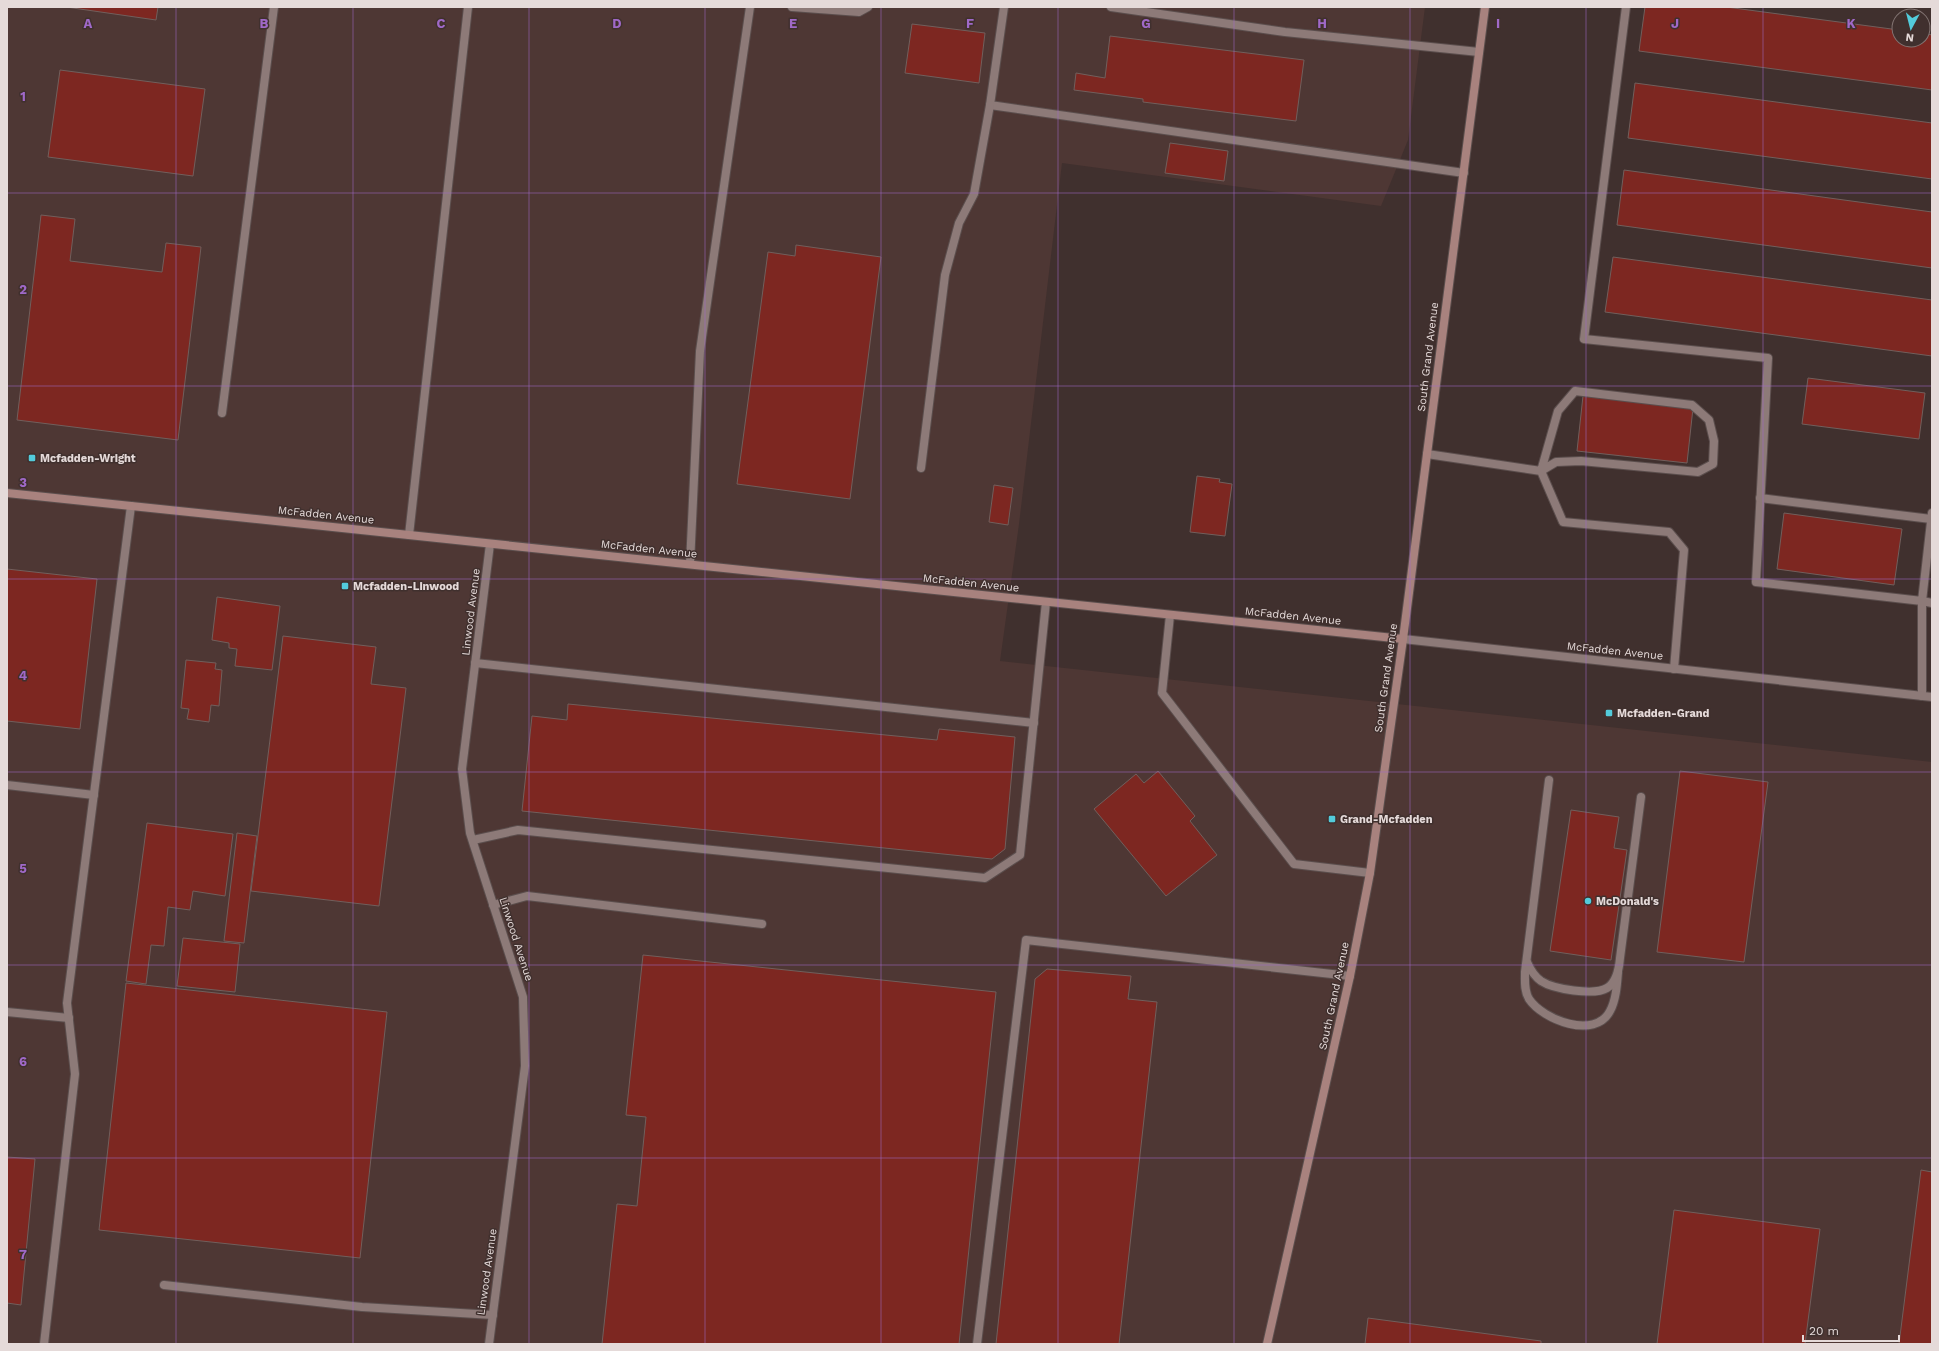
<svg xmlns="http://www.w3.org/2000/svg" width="1939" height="1351" viewBox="0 0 1939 1351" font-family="'Work Sans',sans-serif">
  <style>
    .built { fill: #4e3734 }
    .building { fill: #7d2721; stroke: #715f5c }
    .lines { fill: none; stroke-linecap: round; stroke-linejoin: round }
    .service-casing { stroke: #5b4e4d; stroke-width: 10 }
    .minor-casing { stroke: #5b4e4d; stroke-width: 10 }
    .tertiary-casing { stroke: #5b4e4d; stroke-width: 10 }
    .secondary-casing { stroke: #5b4e4d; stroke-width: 10 }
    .service { stroke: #8d7a78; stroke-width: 8 }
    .minor { stroke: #8d7a78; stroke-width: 8 }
    .tertiary { stroke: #8d7a78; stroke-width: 8 }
    .secondary { stroke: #a8827e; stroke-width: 8 }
    .grid { fill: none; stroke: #a069c8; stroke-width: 1; stroke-opacity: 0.55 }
    .poi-dot { fill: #53cbdb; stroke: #40302e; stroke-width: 1.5 }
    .labels { text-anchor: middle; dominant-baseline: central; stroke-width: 3; stroke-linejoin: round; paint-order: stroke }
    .street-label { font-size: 11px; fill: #e5dad9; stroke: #40302e }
    .poi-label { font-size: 11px; font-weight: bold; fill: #e5dad9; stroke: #40302e; text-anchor: start }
    .grid-label { font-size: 13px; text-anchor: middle; font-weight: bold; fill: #a069c8; stroke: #40302e; stroke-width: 3; stroke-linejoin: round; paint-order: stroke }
  </style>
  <rect width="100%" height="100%" fill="#40302e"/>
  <path class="built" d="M7,7h1418l-17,133 -27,66 -319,-43 -43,361 -19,137 932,101v582h-1925z"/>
  <g class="building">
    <path d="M66,7h92l-2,13z"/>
    <path d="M1645,7h81l173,23v10h24v-7l9,2v55l-293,-39z"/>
    <path d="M912,24l73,9 -6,50 -74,-10z"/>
    <path d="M1110,36l194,24 -8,61 -153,-19v-3l-69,-9 2,-17 29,5z"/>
    <path d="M60,70l145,19 -12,87 -145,-19z"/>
    <path d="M1635,83l297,40v56l-304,-41z"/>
    <path d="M1170,143l58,8 -4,30 -59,-8z"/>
    <path d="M1624,170l308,42v56l-315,-43z"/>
    <path d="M41,215l34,4 -5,42 92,11 4,-29 35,4 -23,193 -161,-20z"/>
    <path d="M796,245l85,12 -31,242 -113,-15 31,-232 27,4z"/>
    <path d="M1613,257l319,43v56l-327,-44z"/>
    <path d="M1808,378l117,15 -6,46 -117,-15z"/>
    <path d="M1583,396l110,12 -6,55 -110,-12z"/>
    <path d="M1197,476l23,3 -1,3 13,2 -7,52 -35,-4z"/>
    <path d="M994,485l19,3 -5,37 -19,-3z"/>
    <path d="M1784,513l118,16 -8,56 -117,-16z"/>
    <path d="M7,569l90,10 -17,150 -73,-8z"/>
    <path d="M217,597l63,9 -8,64 -37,-4 2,-17 -8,-1v-5l-17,-3z"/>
    <path d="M283,636l93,11 -5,37 35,4 -27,218 -128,-15z"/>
    <path d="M186,660l30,3 -1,6 7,1 -3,36 -8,-1 -2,17 -22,-3 2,-10 -8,-1z"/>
    <path d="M568,704l369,36 2,-11 76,8 -10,112 -13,10 -470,-48 10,-95 35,4z"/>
    <path d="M1158,771l37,45 -5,5 27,34 -51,41 -72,-87 42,-35 8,9z"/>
    <path d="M1680,771l88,11 -24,180 -87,-10z"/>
    <path d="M1571,810l48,7 -5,31 13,2 -16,110 -61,-9z"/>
    <path d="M147,823l86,11 -8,62 -32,-5 -3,19 -22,-3 -4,39 -13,-1 -5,39 -20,-3z"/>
    <path d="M237,833l20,3 -13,107 -20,-2z"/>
    <path d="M183,938l57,6 -5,48 -58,-6z"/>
    <path d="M643,955l353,37 -37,352h-357l15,-140 20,2 9,-89 -20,-2z"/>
    <path d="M1047,969l84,7 -3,23 29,3 -38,342h-123l39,-365z"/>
    <path d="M126,983l261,29 -27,246 -261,-28z"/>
    <path d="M7,1157l28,2 -14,146 -14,-2z"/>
    <path d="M1921,1170l11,2v172h-33z"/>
    <path d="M1674,1210l146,19 -15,115h-148z"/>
    <path d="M1368,1318l173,23v3h-176z"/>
  </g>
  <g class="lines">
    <defs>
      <g id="service">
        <path d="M792,7l67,5 9,-5"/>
        <path d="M1004,7l-14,98 474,68"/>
        <path d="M1111,7l174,25 194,20"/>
        <path d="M1626,7l-42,332 184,19 -12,224 166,19 10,-88"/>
        <path d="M222,413l52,-406"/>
        <path d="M1427,454l114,17 15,-9 25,-1 117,11 15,-8 1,-23 -5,-21 -17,-15 -117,-14 -17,20 -17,60 22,51 106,10 15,18 -10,119"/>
        <path d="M921,468l24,-193 14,-52 15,-29 16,-89"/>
        <path d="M1760,498l171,21"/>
        <path d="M409,535l59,-528"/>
        <path d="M690,564l10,-213 50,-344"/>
        <path d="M1170,615l-8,78 132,171 76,9"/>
        <path d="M475,663l559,60"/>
        <path d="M1922,696v-95l10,2"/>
        <path d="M1549,780l-24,192c0,9 -1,19 4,27 14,21 66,41 81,12 6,-11 7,-26 8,-39"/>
        <path d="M7,785l87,10"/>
        <path d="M473,840l45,-10 467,48 35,-23 26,-253"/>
        <path d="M493,905l34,-9 235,28"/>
        <path d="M1527,962c3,7 7,14 14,19 12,8 53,15 66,7 10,-6 12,-19 13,-30l21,-161"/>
        <path d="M7,1012l62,6"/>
        <path d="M164,1285l198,22 131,8"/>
        <path d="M44,1344l31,-270 -8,-71 64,-497"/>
        <path d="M977,1344l49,-404 324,36"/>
      </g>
      <path id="minor" d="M489,1344l36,-278 -2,-69 -53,-164 -8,-64 28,-225"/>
      <path id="tertiary" d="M1403,639l529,58"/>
      <g id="secondary">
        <path d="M7,493l1396,146"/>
        <path d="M1267,1344l83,-368 20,-103 33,-234 82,-632"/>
      </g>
    </defs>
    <use href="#service" class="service-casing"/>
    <use href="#minor" class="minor-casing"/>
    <use href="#tertiary" class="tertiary-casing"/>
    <use href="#secondary" class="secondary-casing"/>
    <use href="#service" class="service"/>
    <use href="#minor" class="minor"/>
    <use href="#tertiary" class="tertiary"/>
    <use href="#secondary" class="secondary"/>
  </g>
  <path class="grid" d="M176,7v1337M353,7v1337M529,7v1337M705,7v1337M881,7v1337M1058,7v1337M1234,7v1337M1410,7v1337M1586,7v1337M1763,7v1337M7,193h1925M7,386h1925M7,579h1925M7,772h1925M7,965h1925M7,1158h1925"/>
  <g class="poi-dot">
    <rect x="28" y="454" width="8" height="8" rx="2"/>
    <rect x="341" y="582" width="8" height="8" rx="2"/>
    <rect x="1605" y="709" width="8" height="8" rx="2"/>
    <rect x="1328" y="815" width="8" height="8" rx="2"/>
    <circle cx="1588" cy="901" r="4"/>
  </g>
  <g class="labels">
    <g class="street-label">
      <text transform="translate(1428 357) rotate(-83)">South Grand Avenue</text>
      <text transform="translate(326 515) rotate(6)">McFadden Avenue</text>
      <text transform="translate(649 549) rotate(6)">McFadden Avenue</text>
      <text transform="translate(971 583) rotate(6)">McFadden Avenue</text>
      <text transform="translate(471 612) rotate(-83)">Linwood Avenue</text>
      <text transform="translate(1293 616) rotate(6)">McFadden Avenue</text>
      <text transform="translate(1615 651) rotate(6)">McFadden Avenue</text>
      <text transform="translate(1386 678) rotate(-82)">South Grand Avenue</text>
      <text transform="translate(516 939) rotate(72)">Linwood Avenue</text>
      <text transform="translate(1334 996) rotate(-78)">South Grand Avenue</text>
      <text transform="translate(487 1272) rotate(-82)">Linwood Avenue</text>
    </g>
    <g class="poi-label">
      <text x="40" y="458">Mcfadden-Wright</text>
      <text x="353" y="586">Mcfadden-Linwood</text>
      <text x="1617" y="713">Mcfadden-Grand</text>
      <text x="1340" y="819">Grand-Mcfadden</text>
      <text x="1596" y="901">McDonald's</text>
    </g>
  </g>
  <g class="grid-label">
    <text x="88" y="28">A</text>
    <text x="264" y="28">B</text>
    <text x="441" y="28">C</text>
    <text x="617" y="28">D</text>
    <text x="793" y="28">E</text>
    <text x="970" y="28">F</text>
    <text x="1146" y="28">G</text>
    <text x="1322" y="28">H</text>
    <text x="1498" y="28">I</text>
    <text x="1675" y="28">J</text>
    <text x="1851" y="28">K</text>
    <text x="23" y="101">1</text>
    <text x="23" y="294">2</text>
    <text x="23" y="487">3</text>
    <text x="23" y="680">4</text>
    <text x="23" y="873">5</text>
    <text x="23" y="1066">6</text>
    <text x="23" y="1259">7</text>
  </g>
  <rect width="1939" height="1351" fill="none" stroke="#e5dad9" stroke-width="16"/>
  <g transform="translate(1911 28) rotate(187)"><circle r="19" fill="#40302e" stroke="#827472"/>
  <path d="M0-3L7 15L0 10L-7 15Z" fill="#53cbdb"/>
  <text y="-6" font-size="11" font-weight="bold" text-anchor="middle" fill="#e5dad9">N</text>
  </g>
  <path d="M1803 1335v6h96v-6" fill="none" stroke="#e5dad9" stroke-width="2"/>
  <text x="1809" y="1335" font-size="12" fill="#e5dad9" stroke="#40302e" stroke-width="3" paint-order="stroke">20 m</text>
</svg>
